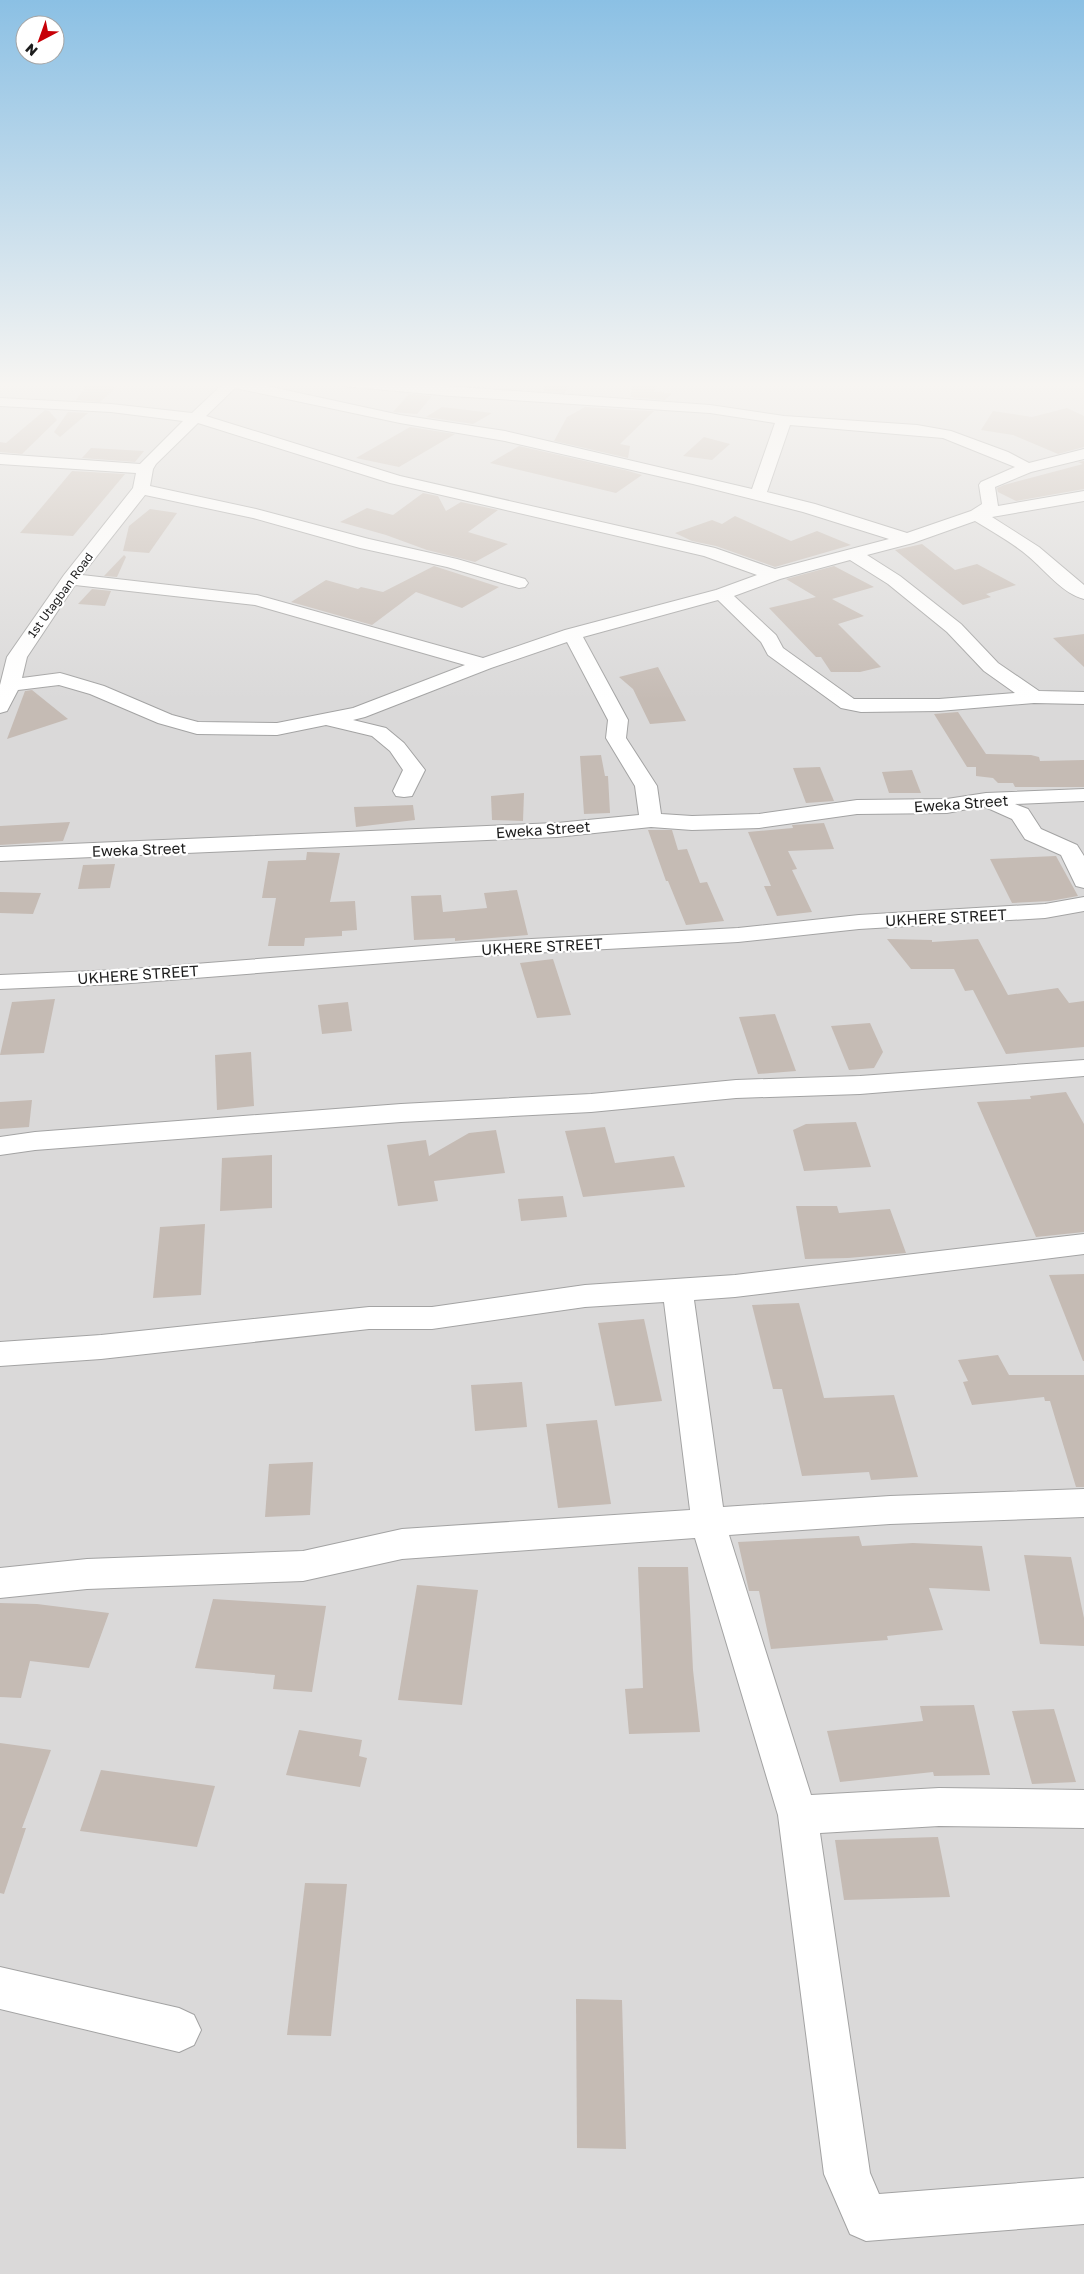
<svg xmlns="http://www.w3.org/2000/svg" width="1084" height="2274" viewBox="0 0 1084 2274" font-family="'Golos Text',sans-serif">
  <style>
    .residential { fill: #dad9d9 }
    .building { fill: #c5bbb4 }
    .lines { fill: none; stroke-linecap: round; stroke-linejoin: round }
    .minor-casing { stroke: #a3a3a3; stroke-width: 2 }
    .minor { fill: #fff; fill-rule: evenodd }
    .labels { text-anchor: middle; dominant-baseline: central; stroke-width: 4.5; stroke-linejoin: round; paint-order: stroke }
    .far-street-label { font-size: 12px; fill: #1c1c1c; stroke: #fff }
    .street-label { font-size: 15px; fill: #1c1c1c; stroke: #fff }
  </style>
  <rect width="100%" height="100%" fill="#ede9e1"/>
  <rect class="residential" x="0" y="382" width="1084" height="1892"/>
  <g class="building">
    <path d="M548,382h22l-5,11 -22,-2z"/>
    <path d="M634,383l22,1 -2,8 18,1 -7,7 -35,-3z"/>
    <path d="M88,384l29,3 -17,15 -24,-2z"/>
    <path d="M409,394l23,2 -15,18 -24,-2z"/>
    <path d="M442,407l50,6 -19,11 -47,-7z"/>
    <path d="M585,407l42,3 27,1 -34,33 10,2 -2,12 -74,-17 13,-24z"/>
    <path d="M1067,408l17,8v31l-26,7 -45,-19 -32,-5 12,-19 39,6z"/>
    <path d="M45,410l4,1 8,9 -35,34 -22,-2v-10l6,1z"/>
    <path d="M68,412l20,1 -28,24 -6,-5z"/>
    <path d="M410,427l45,7 -56,33 -43,-9z"/>
    <path d="M704,437l26,7 -18,16 -29,-4z"/>
    <path d="M519,446l106,24 17,5 -26,18 -126,-30z"/>
    <path d="M91,448l53,3 -9,11 -53,-4z"/>
    <path d="M1084,461v28l-68,12 -18,-9 -1,-4 7,-3 79,-21 -5,-2z"/>
    <path d="M72,471l53,3 -52,62 -53,-3z"/>
    <path d="M423,493l15,3 8,15 15,-9 37,8 -30,22 40,12 -33,18 -48,-12 -41,-15 -46,-13 27,-14 26,7z"/>
    <path d="M150,509l27,4 -28,40 -26,-2 6,-25z"/>
    <path d="M735,516l56,25 26,-10 34,14 -76,22 -59,-21 -24,-5 -17,-8 37,-13 10,4z"/>
    <path d="M922,544l33,26 22,-6 39,21 -30,9 5,3 -28,8 -68,-55z"/>
    <path d="M124,555l2,2 -9,20 -13,-1z"/>
    <path d="M434,566l65,21 -37,21 -46,-16 -44,33 -81,-23 35,-22 32,9 3,-2 22,5z"/>
    <path d="M834,566l40,21 -42,12 32,17 -26,8 43,43 -21,5h-29l-10,-15h-5l-47,-49 47,-11 -30,-18z"/>
    <path d="M92,589l19,2 -6,15 -27,-2z"/>
    <path d="M1084,634v33l-31,-29z"/>
    <path d="M658,667l28,54 -36,3 -17,-35 -14,-12z"/>
    <path d="M32,690l36,29 -61,20 18,-48z"/>
    <path d="M958,712l28,42 45,1 8,2 1,4 44,-1v27h-69l-2,-4h-15l-5,-5 -17,-2v-9h-9l-33,-53z"/>
    <path d="M601,755l4,21h3l2,37 -26,1 -4,-58z"/>
    <path d="M820,767l14,34 -28,2 -13,-35z"/>
    <path d="M912,770l9,23h-32l-7,-21z"/>
    <path d="M524,793l-1,28 -31,-1 -1,-24z"/>
    <path d="M413,805l2,15 -59,7 -2,-20z"/>
    <path d="M70,822l-7,19 -63,4v-19z"/>
    <path d="M824,823l10,26 -46,2 9,18 -5,1 20,42 -35,4 -13,-30h7l-23,-54 45,-4 -1,-3z"/>
    <path d="M648,830h24l6,20 9,-1 13,34 7,-1 17,39 -38,4 -18,-44h-2z"/>
    <path d="M307,852l33,1 -10,49 25,-1 2,29 -15,1v5l-37,2 -1,8h-36l8,-48h-14l6,-37 38,-1z"/>
    <path d="M1056,856l22,40 -28,5 -38,2 -22,-44z"/>
    <path d="M115,864l-5,24 -32,1 5,-24z"/>
    <path d="M517,890l11,45 -73,6v-3l-41,2 -3,-44 30,-1 2,17 44,-4 -3,-15z"/>
    <path d="M0,892l41,1 -8,21 -33,-1z"/>
    <path d="M887,939l45,1v2l46,-3 30,56 50,-7 11,15 15,-2v46l-78,7 -33,-64 -8,1 -11,-22h-43z"/>
    <path d="M553,959l18,56 -34,3 -17,-55z"/>
    <path d="M55,999l-11,54 -44,2 12,-53z"/>
    <path d="M348,1002l4,29 -30,3 -4,-29z"/>
    <path d="M775,1014l21,57 -38,3 -19,-57z"/>
    <path d="M870,1023l13,29 -9,16 -25,2 -18,-44z"/>
    <path d="M251,1052l3,54 -37,4 -2,-55z"/>
    <path d="M1066,1092l18,32v108l-48,5 -59,-135 54,-3 -1,-3z"/>
    <path d="M32,1100l-3,27 -29,2v-27z"/>
    <path d="M856,1122l15,45 -67,4 -11,-41 13,-6z"/>
    <path d="M605,1127l10,36 59,-7 11,31 -102,10 -18,-66z"/>
    <path d="M496,1130l9,43 -71,8 4,20 -40,5 -11,-61 39,-5 3,16 40,-23z"/>
    <path d="M272,1155v53l-52,3 2,-53z"/>
    <path d="M563,1196l4,21 -46,4 -3,-22z"/>
    <path d="M796,1206h41l2,7 51,-4 16,44 -58,5 -43,1z"/>
    <path d="M205,1224l-4,71 -48,3 7,-71z"/>
    <path d="M1084,1274v87h-1l-34,-86z"/>
    <path d="M799,1303l25,95 70,-3 24,82 -47,3 -2,-8 -67,4 -20,-87h-9l-21,-84z"/>
    <path d="M644,1319l18,82 -47,5 -17,-83z"/>
    <path d="M998,1355l11,20h75v112h-8l-26,-86h-5l-1,-4 -72,8 -9,-23 5,-1 -10,-21z"/>
    <path d="M522,1382l5,45 -52,4 -4,-46z"/>
    <path d="M597,1420l14,84 -53,4 -12,-84z"/>
    <path d="M313,1462l-3,53 -45,2 4,-53z"/>
    <path d="M859,1536l3,10 51,-3 69,3 8,45 -61,-3 14,42 -56,6 1,4 -117,9 -12,-58h-10l-11,-49z"/>
    <path d="M1024,1555l47,2 13,61v28l-44,-2z"/>
    <path d="M638,1567h50l5,103 7,62 -71,2 -4,-45 18,-1z"/>
    <path d="M417,1585l61,5 -16,115 -64,-5z"/>
    <path d="M213,1599l113,7 -14,86 -39,-3 2,-14 -80,-7z"/>
    <path d="M0,1603l37,1 72,9 -20,55 -59,-7 -9,37 -21,-1z"/>
    <path d="M974,1705l16,70 -56,1 -1,-4 -93,10 -13,-51 96,-10 -3,-15z"/>
    <path d="M1054,1709l22,73 -44,2 -20,-73z"/>
    <path d="M299,1730l63,10 -3,16 8,2 -7,29 -74,-12z"/>
    <path d="M0,1743l51,7 -29,78h4l-22,66 -4,-1z"/>
    <path d="M101,1770l114,16 -18,61 -117,-16z"/>
    <path d="M938,1837l12,60 -106,3 -9,-60z"/>
    <path d="M305,1883l42,1 -16,152 -44,-1z"/>
    <path d="M576,1999l46,1 4,149 -49,-1z"/>
  </g>
  <g class="lines">
    <defs>
      <g id="minor">
        <path d="M225,382h23l152,33 105,16 247,58 23,-66 -65,-10 -259,-17 -108,-10 -7,-4h54l320,23 74,11 133,9 34,6 57,21 21,11 55,-14v10l-53,13 -36,15 3,19 86,-15v10l-92,16 47,30 45,38v14c-21,-5 -39,-29 -56,-43 -15,-13 -35,-24 -53,-35l-62,22 -46,12 33,21 61,48 37,39 41,28 45,1v12l-50,-1 -95,8 -78,1 -20,-4 -73,-53 -7,-13 -43,-42 -135,37 45,83 -2,18 31,48 4,28 31,2 67,-2 98,-14 90,-1 39,-6 98,-4v12l-69,3 13,5 13,20 36,16 7,11v32l-8,-2 -15,-31 -36,-16 -13,-20 -29,-13 -36,7 -90,1 -98,14 -67,2 -41,-3 -94,10 -557,24v-14l557,-24 82,-8 -4,-29 -29,-48 2,-18 -41,-78 -76,26 -126,49 -12,3 33,8 18,15 21,27 -13,26 -8,1 -8,-1 -3,-5 10,-21 -13,-19 -18,-15 -46,-11 -49,10 -80,-1 -39,-11 -68,-29 -31,-9 -41,5 -11,21 -7,2v-28l7,-28 57,-82 69,-87 3,-15 -136,-9v-10l140,10 43,-43 -72,-9 -111,-6v-8l111,6 81,9zM235,388l165,35 105,18 188,43 110,28 86,27 -114,30 -60,-21 -315,-72 -194,-60zM198,423l192,60 314,73 53,19 -41,15 -151,40 -82,28 -226,-63 -175,-20 63,-80 108,23 107,30 87,19 72,21 6,-1 3,-4 -3,-4 -68,-20 -88,-20 -113,-30 -106,-23 3,-17 3,-5zM790,425l153,13 72,29 -34,15 -2,3 3,19 -11,7 -64,22 -92,-29 -48,-12zM850,560l38,24 59,48 37,39 31,22 -76,6h-85l-71,-51 -7,-13 -42,-39 46,-17zM75,585l180,20 210,60 -112,43 -76,15 -79,-1 -26,-7 -68,-29 -37,-11 -7,-2 -38,5 5,-21z"/>
        <path d="M1084,897v14l-39,7 -186,11 -121,13 -262,14 -358,28 -118,5v-14l118,-5 358,-28 262,-14 121,-13 186,-11z"/>
        <path d="M1084,1060v16l-224,18 -124,4 -145,14 -190,10 -366,28 -35,5v-18l35,-5 366,-28 190,-10 145,-14 124,-4z"/>
        <path d="M1084,1234v20l-349,43 -41,3 29,207 167,-11 194,-7v28l-194,7 -161,11 82,260 128,-7 145,2v38l-145,-2 -119,7 50,340 9,21 205,-16v46l-218,17 -16,-7 -26,-60 -46,-359 -83,-277 -293,21 -99,22 -216,8 -87,9v-30l87,-9 216,-8 99,-22 288,-19 -26,-208 -79,5 -153,22h-63l-268,30 -101,7v-24l101,-7 268,-28h63l153,-22 150,-10z"/>
        <path d="M0,1967l179,41 15,7 7,15 -7,15 -15,7 -179,-43z"/>
      </g>
    </defs>
    <use href="#minor" class="minor-casing"/>
    <use href="#minor" class="minor"/>
  </g>
  <linearGradient id="sky" x2="0" y2="1"><stop stop-color="#8bc0e4"/><stop offset="0.55" stop-color="#f7f5f2"/><stop offset="1" stop-color="#f7f5f2" stop-opacity="0"/></linearGradient>
  <rect width="1084" height="700" fill="url(#sky)"/>
  <g class="labels">
    <g class="far-street-label">
      <text transform="translate(60 595) rotate(-54)">1st Utagban Road</text>
    </g>
    <g class="street-label">
      <text transform="translate(961 803) rotate(-4)">Eweka Street</text>
      <text transform="translate(543 829) rotate(-4)">Eweka Street</text>
      <text transform="translate(139 849) rotate(-2)">Eweka Street</text>
      <text transform="translate(946 917) rotate(-3)">UKHERE STREET</text>
      <text transform="translate(542 946) rotate(-3)">UKHERE STREET</text>
      <text transform="translate(138 974) rotate(-4)">UKHERE STREET</text>
    </g>
  </g>
  <g transform="translate(40 40) rotate(221)"><circle r="24" fill="#ffffff" stroke="#a4a4a4"/>
  <path d="M0-4L9 19L0 12L-9 19Z" fill="#c70008"/>
  <text y="-8" font-size="14" font-weight="bold" text-anchor="middle" fill="#1c1c1c">N</text>
  </g>
</svg>
